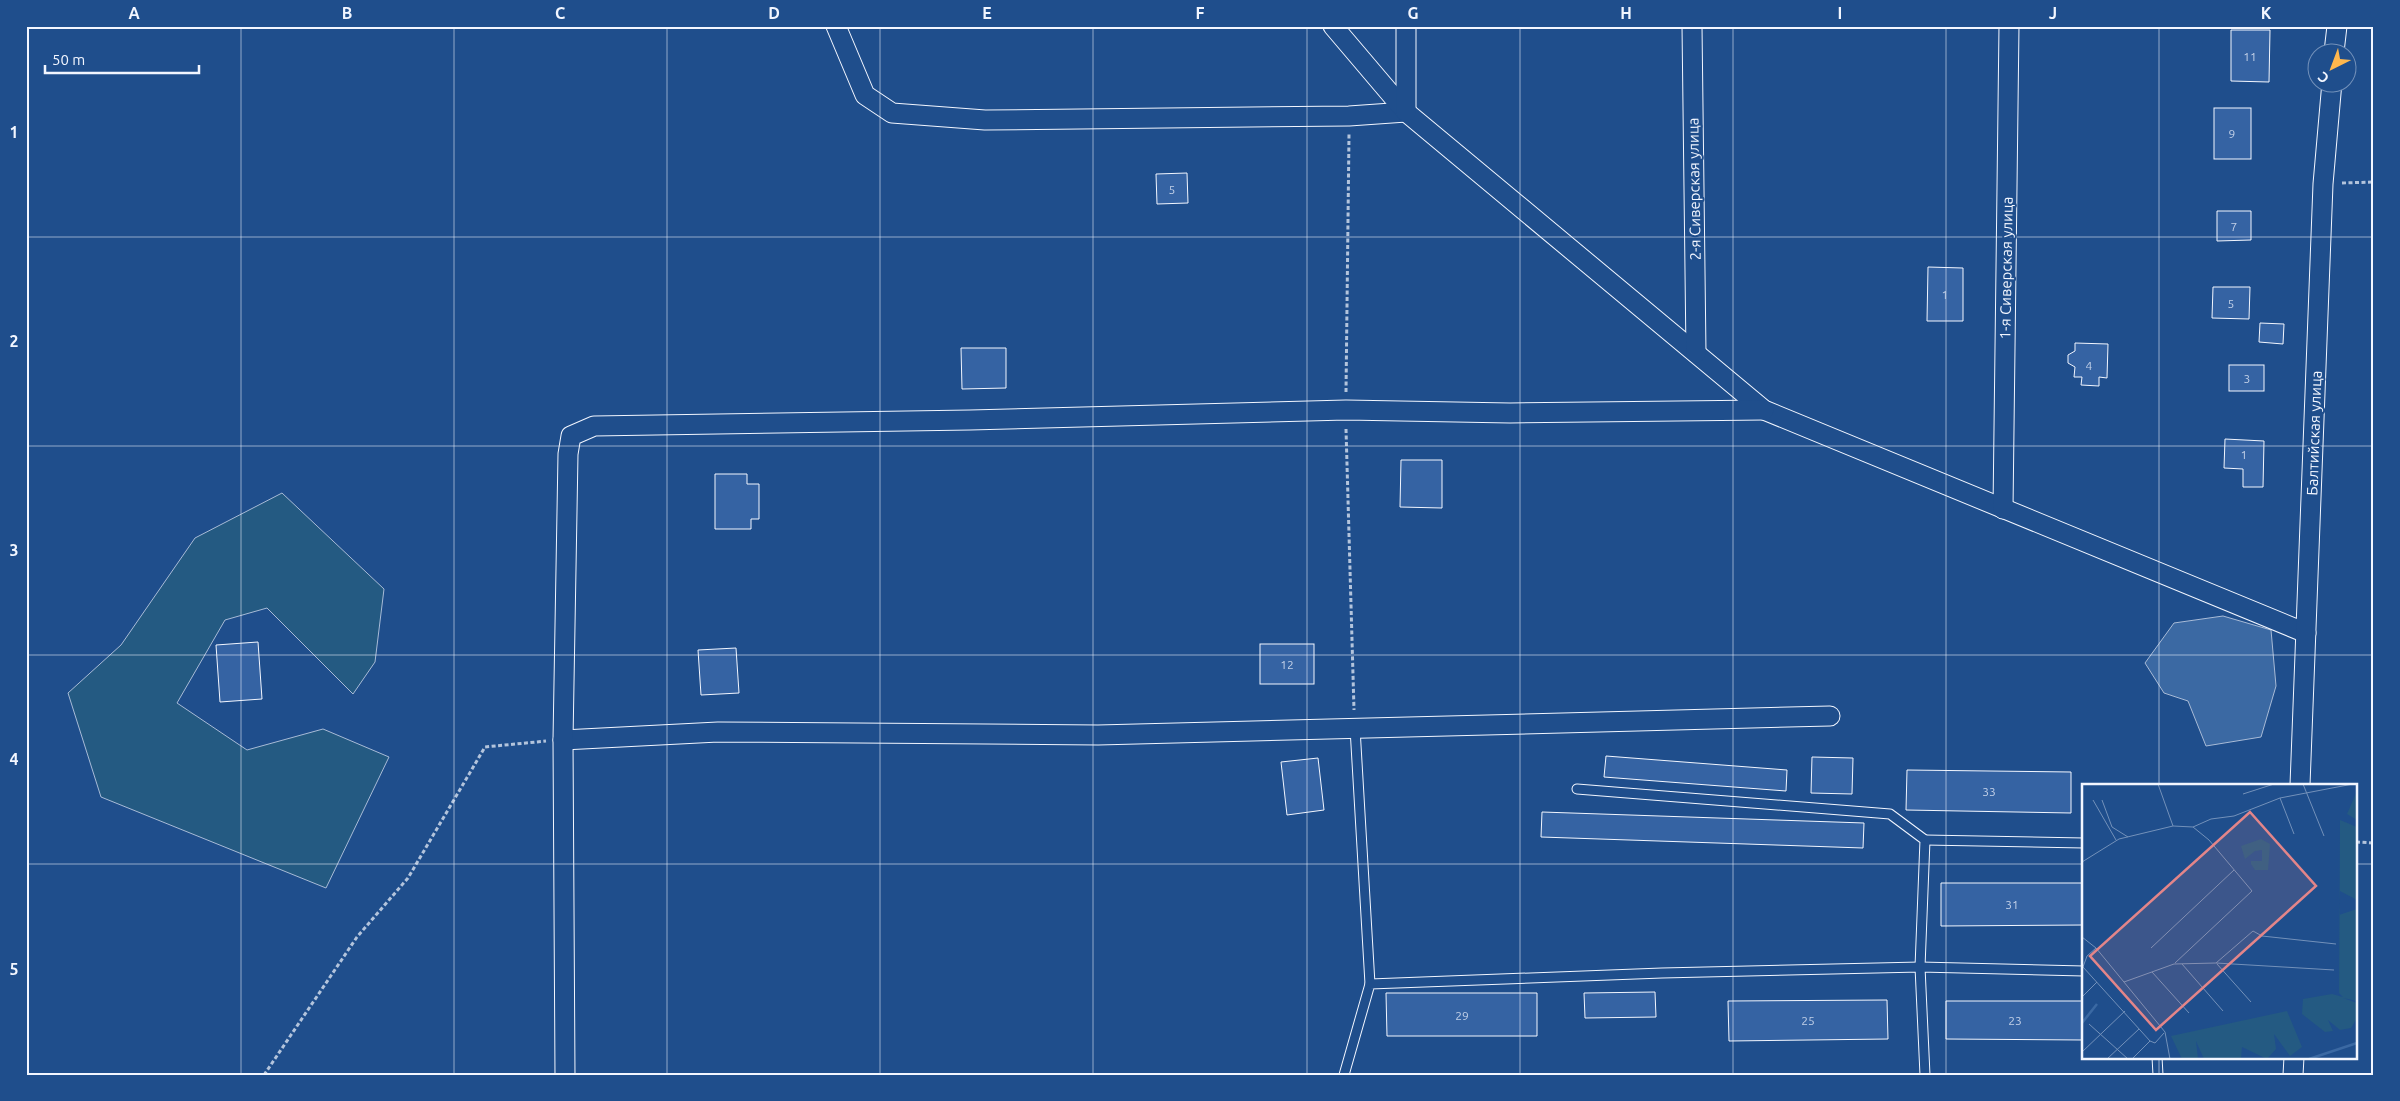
<svg xmlns="http://www.w3.org/2000/svg" width="2400" height="1101" viewBox="0 0 2400 1101" font-family="Ubuntu,sans-serif">
  <style>
    .green { fill: #245a82; stroke: #a8bbd7 }
    .water { fill: #3b69a3; stroke: #a8bbd7 }
    .building { fill: #3563a3; stroke: #f2f6ff }
    .lines { fill: none; stroke-linecap: round; stroke-linejoin: round }
    .service-casing { stroke: #f2f6ff; stroke-width: 11 }
    .minor-casing { stroke: #f2f6ff; stroke-width: 21 }
    .path { stroke: #b3c4dc; stroke-width: 3; stroke-dasharray: 4 2.5; stroke-linecap: butt }
    .service { stroke: #1f4e8c; stroke-width: 9 }
    .minor { stroke: #1f4e8c; stroke-width: 19 }
    .grid { fill: none; stroke: #f2f6ff; stroke-width: 1; stroke-opacity: 0.55 }
    .labels { text-anchor: middle; dominant-baseline: central; stroke-width: 4; stroke-linejoin: round; paint-order: stroke }
    .number-label { font-size: 12px; fill: #c3d1e8 }
    .street-label { font-size: 15px; fill: #f2f6ff; stroke: #1f4e8c }
    .inset-river { fill: none; stroke: #3b69a3; stroke-width: 2.5 }
    .inset-road { fill: none; stroke: #7391ba; stroke-width: 1 }
    .view { fill: #e38589; fill-opacity: 0.15; stroke: #e38589; stroke-width: 2.5 }
    .inset-edge { fill: none; stroke: #f2f6ff; stroke-width: 2.5 }
    .neatline { fill: none; stroke: #f2f6ff; stroke-width: 2 }
    .grid-label { font-size: 16px; text-anchor: middle; font-weight: bold; fill: #f2f6ff }
  </style>
  <rect width="100%" height="100%" fill="#1f4e8c"/>
  <path class="green" d="M282,493l102,96 -9,73 -22,32 -86,-86 -42,12 -48,83 70,47 76,-21 66,28 -63,131 -225,-91 -33,-104 53,-48 74,-107z"/>
  <path class="water" d="M2223,616l48,14 5,56 -15,51 -55,9 -18,-45 -24,-8 -19,-30 29,-40z"/>
  <g class="building">
    <path d="M2231,30h39l-1,52 -38,-1z"/>
    <rect x="2214" y="108" width="37" height="51"/>
    <path d="M1187,173l1,30 -31,1 -1,-30z"/>
    <path d="M2217,211h34v29l-34,1z"/>
    <path d="M1928,267l35,1v53h-36z"/>
    <path d="M2213,287h37l-1,32 -37,-1z"/>
    <path d="M2260,323l24,1 -1,20 -24,-2z"/>
    <path d="M2075,343l33,1 -1,34 -8,-1v9l-18,-1 1,-8h-8l1,-10 -7,-4v-8l7,-4z"/>
    <path d="M961,348h45v40l-44,1z"/>
    <rect x="2229" y="365" width="35" height="26"/>
    <path d="M2225,439l39,2 -1,46h-20v-18l-19,-1z"/>
    <path d="M1401,460h41v48l-42,-1z"/>
    <path d="M715,474h32v10h12v35h-8v10h-36z"/>
    <path d="M258,642l4,57 -42,3 -4,-57z"/>
    <rect x="1260" y="644" width="54" height="40"/>
    <path d="M736,648l3,45 -38,2 -3,-45z"/>
    <path d="M1606,756l181,14 -1,21 -182,-14z"/>
    <path d="M1812,757l41,1 -1,36 -41,-1z"/>
    <path d="M1318,758l6,52 -37,5 -6,-53z"/>
    <path d="M1907,770l164,2v41l-165,-3z"/>
    <path d="M1542,812l322,11 -1,25 -322,-11z"/>
    <path d="M1941,883h143v42l-143,1z"/>
    <path d="M1655,992l1,25 -71,1 -1,-25z"/>
    <path d="M1386,993h151v43h-150z"/>
    <path d="M1887,1000l1,39 -159,2 -1,-40z"/>
    <path d="M1946,1001h138v39l-138,-1z"/>
  </g>
  <g class="lines">
    <defs>
      <g id="service">
        <path d="M1355,728l15,256"/>
        <path d="M1577,789l313,25 35,26 -5,127 5,108"/>
        <path d="M1925,840l159,3"/>
        <path d="M2157,1057l1,18"/>
        <path d="M1344,1075l26,-91 292,-11 258,-6 164,4"/>
      </g>
      <g id="minor">
        <path d="M836,26l29,69 27,18 93,7 364,-4 57,-4"/>
        <path d="M1333,26l73,86 358,298 542,223"/>
        <path d="M1692,26l4,327"/>
        <path d="M2334,52l3,-26"/>
        <path d="M1406,112v-86"/>
        <path d="M2003,509l6,-483"/>
        <path d="M563,740l155,-8 380,3 732,-19"/>
        <path d="M2300,785l23,-601 9,-102"/>
        <path d="M565,1075l-2,-335 5,-286 3,-18 23,-10 376,-6 376,-10 164,3 254,-3"/>
        <path d="M2293,1075l1,-18"/>
      </g>
    </defs>
    <use href="#service" class="service-casing"/>
    <use href="#minor" class="minor-casing"/>
    <g class="path">
      <path d="M2342,183l32,-1"/>
      <path d="M1346,392l3,-258"/>
      <path d="M1346,429l8,281"/>
      <path d="M2356,842l18,1"/>
      <path d="M264,1075l93,-138 51,-59 77,-131 61,-6"/>
    </g>
    <use href="#service" class="service"/>
    <use href="#minor" class="minor"/>
  </g>
  <path class="grid" d="M241,26v1049M454,26v1049M667,26v1049M880,26v1049M1093,26v1049M1307,26v1049M1520,26v1049M1733,26v1049M1946,26v1049M2159,26v759M26,237h2348M26,446h2348M26,655h2348M26,864h2058M2356,864h18M2159,1057v18"/>
  <g class="labels">
    <g class="number-label">
      <text x="2250" y="56">11</text>
      <text x="2232" y="133">9</text>
      <text x="1172" y="189">5</text>
      <text x="2234" y="226">7</text>
      <text x="1945" y="294">1</text>
      <text x="2231" y="303">5</text>
      <text x="2089" y="365">4</text>
      <text x="2247" y="378">3</text>
      <text x="2244" y="454">1</text>
      <text x="1287" y="664">12</text>
      <text x="1989" y="791">33</text>
      <text x="2012" y="904">31</text>
      <text x="1462" y="1015">29</text>
      <text x="1808" y="1020">25</text>
      <text x="2015" y="1020">23</text>
    </g>
    <g class="street-label">
      <text transform="translate(1694 189) rotate(-91)">2-я Сиверская улица</text>
      <text transform="translate(2006 268) rotate(-89)">1-я Сиверская улица</text>
      <text transform="translate(2314 433) rotate(-88)">Балтийская улица</text>
    </g>
  </g>
  <g transform="translate(2082 784)">
    <rect width="275" height="275" fill="#1f4e8c"/>
    <path d="M275,7v29l-10,-6zM258,36l17,7v73l-17,-9 -1,24 18,-6v92l-14,-3 14,5v15l-6,10 -11,2 -12,-10 5,11 -8,1 -23,-18 1,-15 29,-5 11,3 -4,-4zM179,55l9,5 -2,26h-13l-4,-6v-3h11v-11l-7,1 -10,8 -4,-13zM205,227l15,36 -12,9 -16,-22 2,15 -9,10 -25,-12 -1,12h-37l-8,-18 2,18h-16l-11,-23z" fill="#245a82"/>
    <path class="inset-river" d="M0,239l15,-19M227,275l48,-16"/>
    <path class="inset-road" d="M221,0l21,52M161,10l31,-10M198,14l14,36M11,16l23,40M20,16l10,27 16,10M91,42l20,1 18,-8 23,-3 46,-18 73,-14M0,78l37,-23 54,-13 -15,-42M79,108l51,-45M0,153l14,11 69,84 5,27M14,164l-9,8 -4,11 67,74 5,2 9,-10M69,164l83,-78M93,179l77,-72 -43,-51 -16,-13M134,179l37,-32 9,5 74,8M100,180l41,47M135,180l34,38M70,188l37,41M42,198l50,-18 42,-1 118,7M0,213l15,-15M7,240l39,35M0,268l43,-41M25,275l32,-30M50,275l18,-18"/>
    <path class="view" d="M168,28l66,74 -160,144 -66,-74z"/>
    <rect width="275" height="275" class="inset-edge"/>
  </g>
  <rect width="2400" height="1101" fill="none" stroke="#1f4e8c" stroke-width="55"/>
  <g transform="translate(2332 68) rotate(222)"><circle r="24" fill="#1f4e8c" stroke="#7391ba"/>
  <path d="M0-4L9 19L0 12L-9 19Z" fill="#ffb74d"/>
  <text y="-8" font-size="14" font-weight="bold" text-anchor="middle" fill="#f2f6ff">С</text>
  </g>
  <path d="M45 65v8h154v-8" fill="none" stroke="#f2f6ff" stroke-width="2.5"/>
  <text x="52" y="65" font-size="15" fill="#f2f6ff" stroke="#1f4e8c" stroke-width="4" paint-order="stroke">50 m</text>
  <rect x="28" y="28" width="2344" height="1046" class="neatline"/>
  <g class="grid-label">
    <text x="134" y="19">A</text>
    <text x="347" y="19">B</text>
    <text x="560" y="19">C</text>
    <text x="774" y="19">D</text>
    <text x="987" y="19">E</text>
    <text x="1200" y="19">F</text>
    <text x="1413" y="19">G</text>
    <text x="1626" y="19">H</text>
    <text x="1840" y="19">I</text>
    <text x="2053" y="19">J</text>
    <text x="2266" y="19">K</text>
    <text x="14" y="138">1</text>
    <text x="14" y="347">2</text>
    <text x="14" y="556">3</text>
    <text x="14" y="765">4</text>
    <text x="14" y="975">5</text>
  </g>
</svg>
